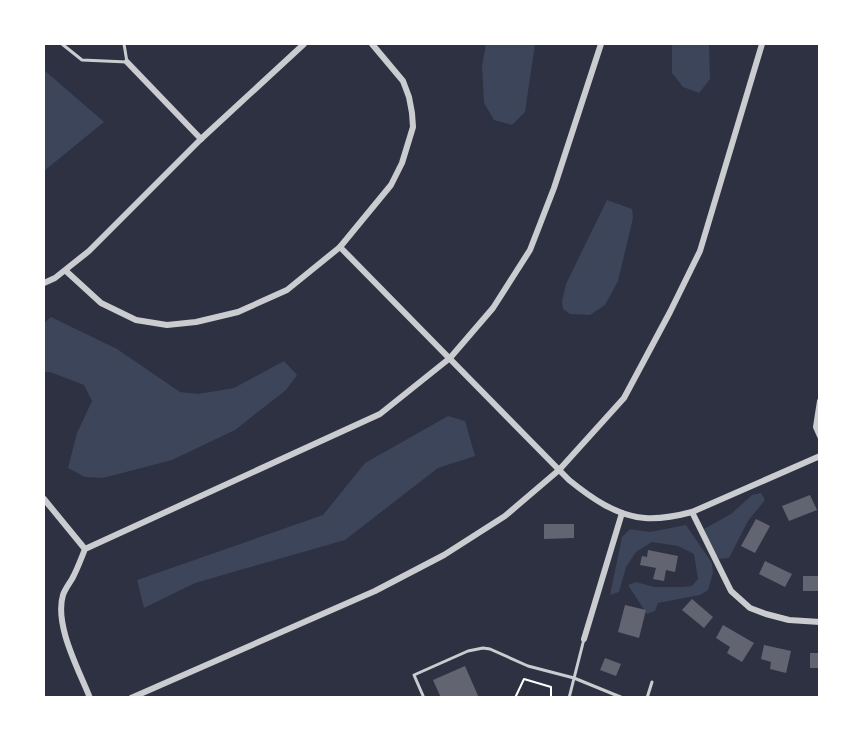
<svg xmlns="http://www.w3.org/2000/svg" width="863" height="741" viewBox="0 0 863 741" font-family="'DM Sans',sans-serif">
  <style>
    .green { fill: #3c4559 }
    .building { fill: #626471 }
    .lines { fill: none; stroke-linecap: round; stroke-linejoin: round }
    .path { stroke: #fff; stroke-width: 2 }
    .service { stroke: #caccd0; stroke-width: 3 }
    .minor { stroke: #caccd0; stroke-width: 6 }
  </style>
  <rect width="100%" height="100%" fill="#2d3142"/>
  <g class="green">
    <path d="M486,44h49l-10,68 -13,13 -18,-5 -10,-17 -2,-37z"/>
    <path d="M672,44h37l1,35 -11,14 -16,-6 -11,-14z"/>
    <path d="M44,70l60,52 -60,49z"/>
    <path d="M607,200l25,9 1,9 -15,63 -13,24 -15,10 -20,-1 -7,-5 -1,-8 4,-17z"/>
    <path d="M51,317l66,32 63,43 18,2 36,-6 50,-27 13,14 -11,15 -51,40 -63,30 -69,18 -18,-1 -17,-9 9,-35 15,-32 -8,-16 -34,-13h-6v-49z"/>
    <path d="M448,416l17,5 10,35 -37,12 -93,72 -150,43 -51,25 -7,-28 186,-65 42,-52z"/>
    <path d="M761,493l4,7 -17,21 -19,37 -9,1 -7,-6 -9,-24 27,-15 21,-19z"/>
    <path d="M686,525l26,38 1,10 -5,17 -8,5 -42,8 -3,8 -8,3 -19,-29 8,-3 18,5h29l9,-1 6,-7 -4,-25 -16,-8 -26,-4 -16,10 -10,15 -7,25 -9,3 12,-58 8,-8 20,3z"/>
  </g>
  <g class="building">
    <path d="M810,495l7,15 -28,11 -7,-15z"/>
    <path d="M756,519l14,7 -15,27 -14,-7z"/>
    <path d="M544,524h30v14l-30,1z"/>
    <path d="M648,550l30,6 -3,16 -9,-2 -2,11 -11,-2 3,-11 -16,-3 2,-9 5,1z"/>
    <path d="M765,561l27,13 -7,13 -26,-13z"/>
    <rect x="803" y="576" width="17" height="15"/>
    <path d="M692,599l21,18 -9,11 -22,-18z"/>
    <path d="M625,605l21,5 -7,28 -21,-6z"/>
    <path d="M723,625l31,18 -12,19 -15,-9 3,-6 -14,-9z"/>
    <path d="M764,645l27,6 -5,22 -16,-4 1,-7 -10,-3z"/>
    <rect x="810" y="653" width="10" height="15"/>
    <path d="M605,658l16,6 -5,12 -16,-6z"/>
    <path d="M465,666l14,32h-38l-8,-18z"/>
  </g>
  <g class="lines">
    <path class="path" d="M515,698l9,-19 27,8v11"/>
    <g class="service">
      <path d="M62,44l20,16 45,2 -3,-18"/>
      <path d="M424,698l-10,-23 54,-24 15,-3 7,1 38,17 46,12 49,20"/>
      <path d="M569,698l15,-59"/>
      <path d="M647,698l5,-16"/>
    </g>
    <g class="minor">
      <path d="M127,62l74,77"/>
      <path d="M340,247l229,233c21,17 47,36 76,38 16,1 32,-2 47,-6l128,-56"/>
      <path d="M66,271l35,32 35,17 31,5 29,-3 42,-10 49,-22 53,-43 51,-62 11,-22 11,-36 -1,-14 -3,-16 -6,-16 -31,-37"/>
      <path d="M44,283l11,-5 34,-27 112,-112 103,-95"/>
      <path d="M820,401l-4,26 4,9"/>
      <path d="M44,499l41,50"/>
      <path d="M692,512l39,79 19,17 16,6 23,6 31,2"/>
      <path d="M584,639l38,-126"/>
      <path d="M90,698c-11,-28 -36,-73 -27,-103 2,-6 6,-11 9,-16 5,-9 9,-20 13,-30l295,-135 70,-56 43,-50 37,-58 24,-62 47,-144"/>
      <path d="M131,698l244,-107 69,-36 61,-39 54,-46 65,-72 46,-86 30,-61 62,-207"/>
    </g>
  </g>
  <rect width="863" height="741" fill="none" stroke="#ffffff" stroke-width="90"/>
</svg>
